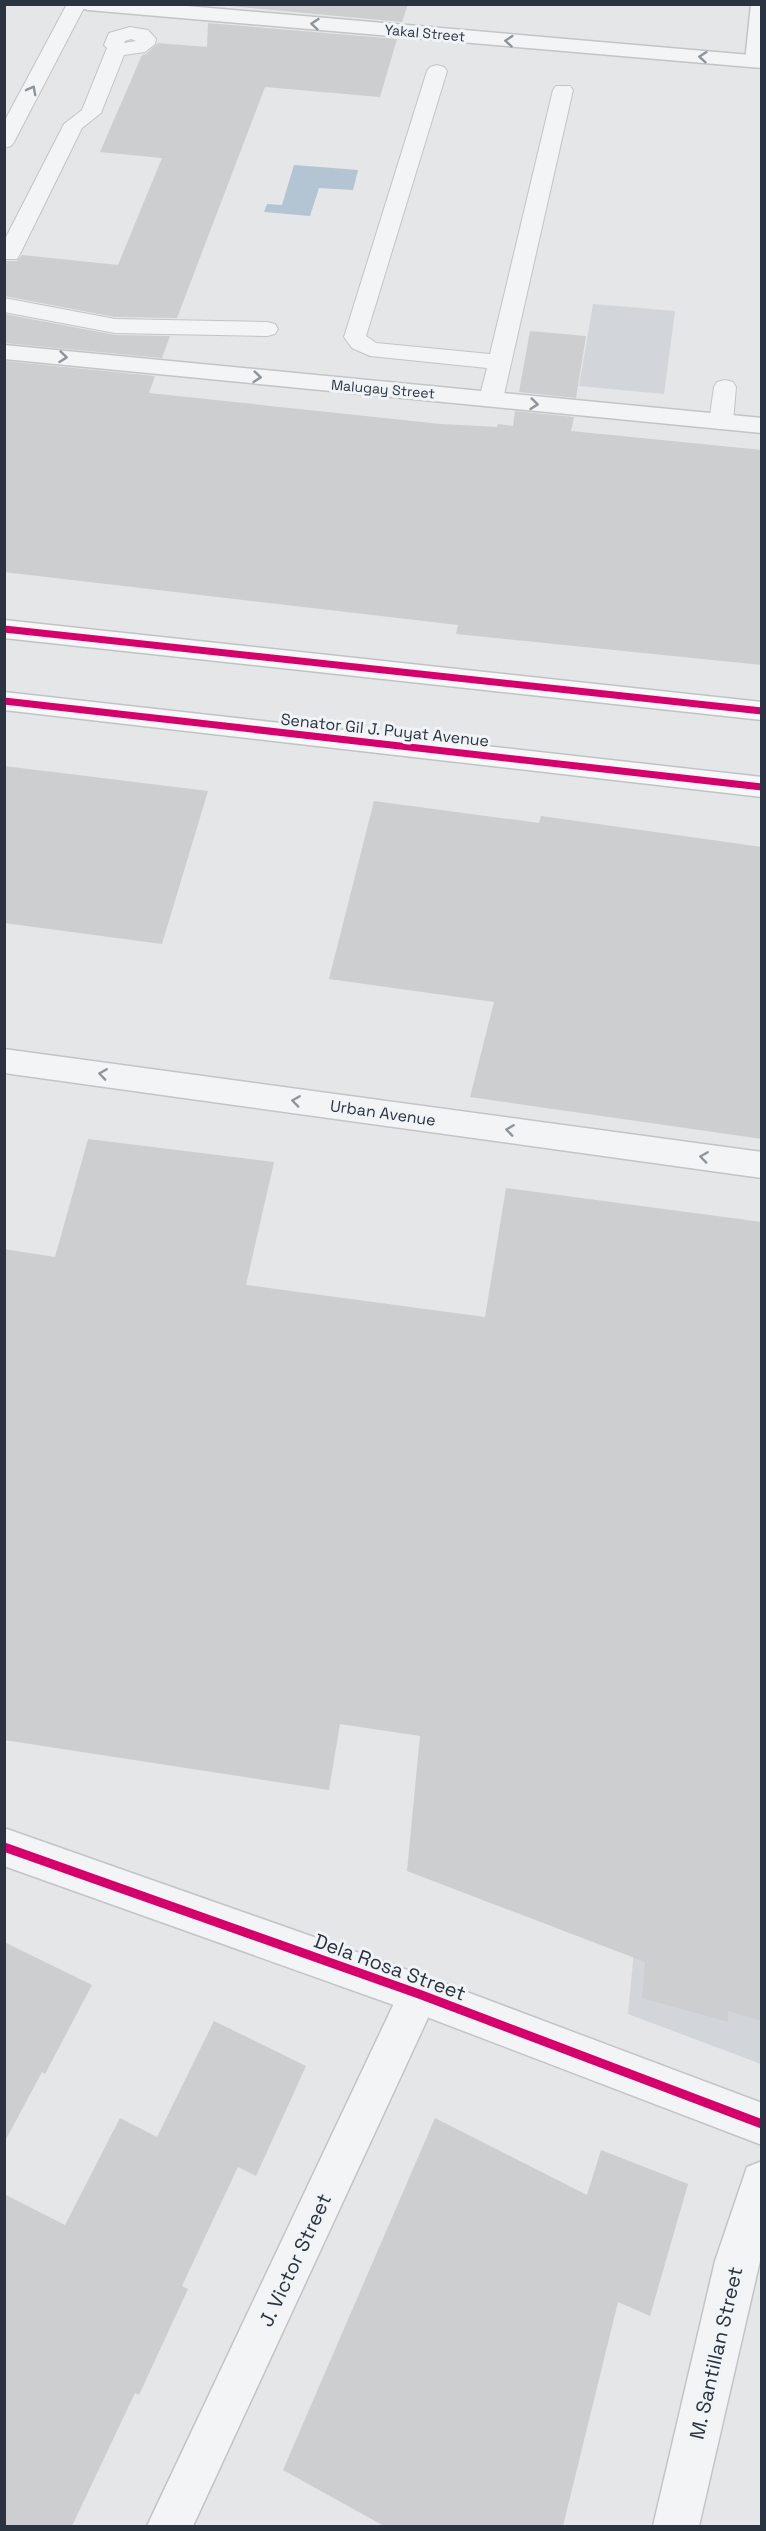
<svg xmlns="http://www.w3.org/2000/svg" width="766" height="2531" viewBox="0 0 766 2531" font-family="'Space Grotesk',sans-serif">
  <style>
    .built { fill: #d2d6db }
    .water { fill: #b3c4d2 }
    .building { fill: #ccced0 }
    .lines { fill: none; stroke-linecap: round; stroke-linejoin: round }
    .service-casing { stroke: #c2c4c6; stroke-width: 2 }
    .minor-casing { stroke: #c2c4c6; stroke-width: 3 }
    .tertiary-casing { stroke: #c2c4c6; stroke-width: 3 }
    .primary-casing { stroke: #c0c3c6; stroke-width: 3 }
    .service { fill: #f2f4f5; fill-rule: evenodd }
    .minor { fill: #f2f4f5; fill-rule: evenodd }
    .tertiary { fill: #f2f4f5; fill-rule: evenodd }
    .primary { fill: #f6f7f7; fill-rule: evenodd }
    .cycleway-far1-casing { stroke: #f1f4f7; stroke-width: 10 }
    .cycleway-casing { stroke: #f1f4f7; stroke-width: 13 }
    .cycleway-far1 { stroke: #d6006c; stroke-width: 7 }
    .cycleway { stroke: #d6006c; stroke-width: 9 }
    .oneway { stroke: #8e949b }
    .labels { text-anchor: middle; dominant-baseline: central; stroke-width: 6; stroke-linejoin: round; paint-order: stroke }
    .far-street-label { font-size: 14px; fill: #2a3441; stroke: #f1f4f7 }
    .street-label { font-size: 16px; fill: #2a3441; stroke: #f1f4f7 }
    .near-street-label { font-size: 20px; fill: #2a3441; stroke: #f1f4f7 }
  </style>
  <rect width="100%" height="100%" fill="#e4e6e8"/>
  <g class="built">
    <path d="M593,304l82,7 -11,83 -85,-8z"/>
    <path d="M644,1846l117,20v198l-133,-50z"/>
  </g>
  <path class="water" d="M294,165l64,5 -5,20 -34,-2 -9,28 -46,-4 3,-8 15,1z"/>
  <g class="building">
    <path d="M209,4h199l-6,18z"/>
    <path d="M208,23l189,16 -17,58 -115,-10 -88,231 -62,-1 -111,-21v-35h13l5,-6 96,10 44,-107 -62,-6 42,-97 4,-1 12,-11 49,4z"/>
    <path d="M4,314l111,21 55,1 -8,22 -158,-15z"/>
    <path d="M530,331l56,5 -10,62 -57,-6z"/>
    <path d="M4,361l151,15 -6,17 292,31 56,3 1,-3 15,2 2,-15 59,6 -3,14 191,19v215l-306,-31 2,-9 -454,-53z"/>
    <path d="M4,766l204,25 -46,153 -158,-21z"/>
    <path d="M374,801l165,22 2,-7 221,31v292l-292,-42 24,-95 -165,-23z"/>
    <path d="M88,1139l186,23 -28,123 239,32 21,-129 256,34v799l-34,-10v11l-86,-24 3,-36 -238,-91 13,-135 -80,-12 -11,66 -325,-50v-491l51,8z"/>
    <path d="M4,1942l88,43 -47,89 -3,-2 -38,71z"/>
    <path d="M214,2021l92,45 -50,110 -18,-9 -56,119 6,3 -49,106 -4,-2 -63,133h-68v-332l61,31 55,-107 37,19z"/>
    <path d="M435,2118l152,77 14,-45 87,34 -38,132 -32,-14 -55,224h-179l-101,-56z"/>
  </g>
  <g class="lines">
    <defs>
      <g id="service">
        <path d="M67,4h19l-72,138 -3,4 -7,2v-26z"/>
        <path d="M130,27l18,3 8,9 -1,5 -10,8 -21,3 -23,58 -19,15 -62,126 -3,5h-13v-18l60,-117 18,-14 25,-62 -3,-3 5,-12zM131,39l5,2 -12,2 1,-2z"/>
        <path d="M437,65l7,2 3,4 -81,265 10,7 114,11 63,-264 3,-4h14l3,4 -70,309 -4,5 -8,2 -8,-2 -4,-5 8,-31 -117,-12 -18,-8 -8,-11 83,-266 3,-4z"/>
        <path d="M4,298l111,21 152,3 8,2 3,5 -3,5 -8,2 -152,-3 -111,-21z"/>
        <path d="M725,380l8,2 3,5 -3,35 -4,5 -8,2 -8,-2 -4,-5 5,-35 3,-5z"/>
      </g>
      <g id="minor">
        <path d="M751,4h11v63l-14,-1 -3,-4z"/>
        <path d="M4,1049l758,103v26l-758,-105z"/>
        <path d="M419,1974l14,6 6,14 -246,532h-46l258,-546z"/>
        <path d="M762,2161v91l-63,274h-46l62,-265 32,-94z"/>
      </g>
      <g id="tertiary">
        <path d="M78,4h86l598,52v12l-674,-58 -7,-2z"/>
        <path d="M4,345l758,73v15l-758,-74z"/>
        <path d="M4,1828l415,146 343,129v42l-343,-131 -415,-148z"/>
      </g>
      <g id="primary">
        <path d="M4,620l758,82v18l-758,-82z"/>
        <path d="M4,692l758,85v20l-758,-87z"/>
      </g>
    </defs>
    <use href="#service" class="service-casing"/>
    <use href="#minor" class="minor-casing"/>
    <use href="#tertiary" class="tertiary-casing"/>
    <use href="#primary" class="primary-casing"/>
    <use href="#service" class="service"/>
    <use href="#minor" class="minor"/>
    <use href="#tertiary" class="tertiary"/>
    <use href="#primary" class="primary"/>
    <defs>
      <g id="cycleway-far1">
        <path d="M4,629l758,82"/>
        <path d="M4,701l758,86"/>
      </g>
      <path id="cycleway" d="M4,1847l415,147 343,130"/>
    </defs>
    <use href="#cycleway-far1" class="cycleway-far1-casing"/>
    <use href="#cycleway" class="cycleway-casing"/>
    <use href="#cycleway-far1" class="cycleway-far1"/>
    <use href="#cycleway" class="cycleway"/>
  </g>
  <defs><path id="oneway-chevron" d="M-2-3.5L2.5 0L-2 3.5" fill="none" stroke-width="1.6" stroke-linecap="round" stroke-linejoin="round" transform="scale(1.5)"/></defs>
  <g class="oneway">
    <use href="#oneway-chevron" transform="translate(315 24) rotate(-175)"/>
    <use href="#oneway-chevron" transform="translate(509 41) rotate(-175)"/>
    <use href="#oneway-chevron" transform="translate(703 57) rotate(-175)"/>
    <use href="#oneway-chevron" transform="translate(32 90) rotate(-62)"/>
    <use href="#oneway-chevron" transform="translate(63 357) rotate(6)"/>
    <use href="#oneway-chevron" transform="translate(257 377) rotate(6)"/>
    <use href="#oneway-chevron" transform="translate(534 404) rotate(6)"/>
    <use href="#oneway-chevron" transform="translate(103 1074) rotate(-172)"/>
    <use href="#oneway-chevron" transform="translate(296 1101) rotate(-172)"/>
    <use href="#oneway-chevron" transform="translate(510 1130) rotate(-172)"/>
    <use href="#oneway-chevron" transform="translate(704 1157) rotate(-172)"/>
  </g>
  <g class="labels">
    <g class="far-street-label">
      <text transform="translate(425 33) rotate(5)">Yakal Street</text>
      <text transform="translate(383 389) rotate(5)">Malugay Street</text>
    </g>
    <g class="street-label">
      <text transform="translate(385 730) rotate(6)">Senator Gil J. Puyat Avenue</text>
      <text transform="translate(383 1113) rotate(8)">Urban Avenue</text>
    </g>
    <g class="near-street-label">
      <text transform="translate(390 1967) rotate(20)">Dela Rosa Street</text>
      <text transform="translate(295 2260) rotate(-65)">J. Victor Street</text>
      <text transform="translate(716 2353) rotate(-77)">M. Santillan Street</text>
    </g>
  </g>
  <rect width="766" height="2531" fill="none" stroke="#2a3441" stroke-width="12"/>
</svg>
